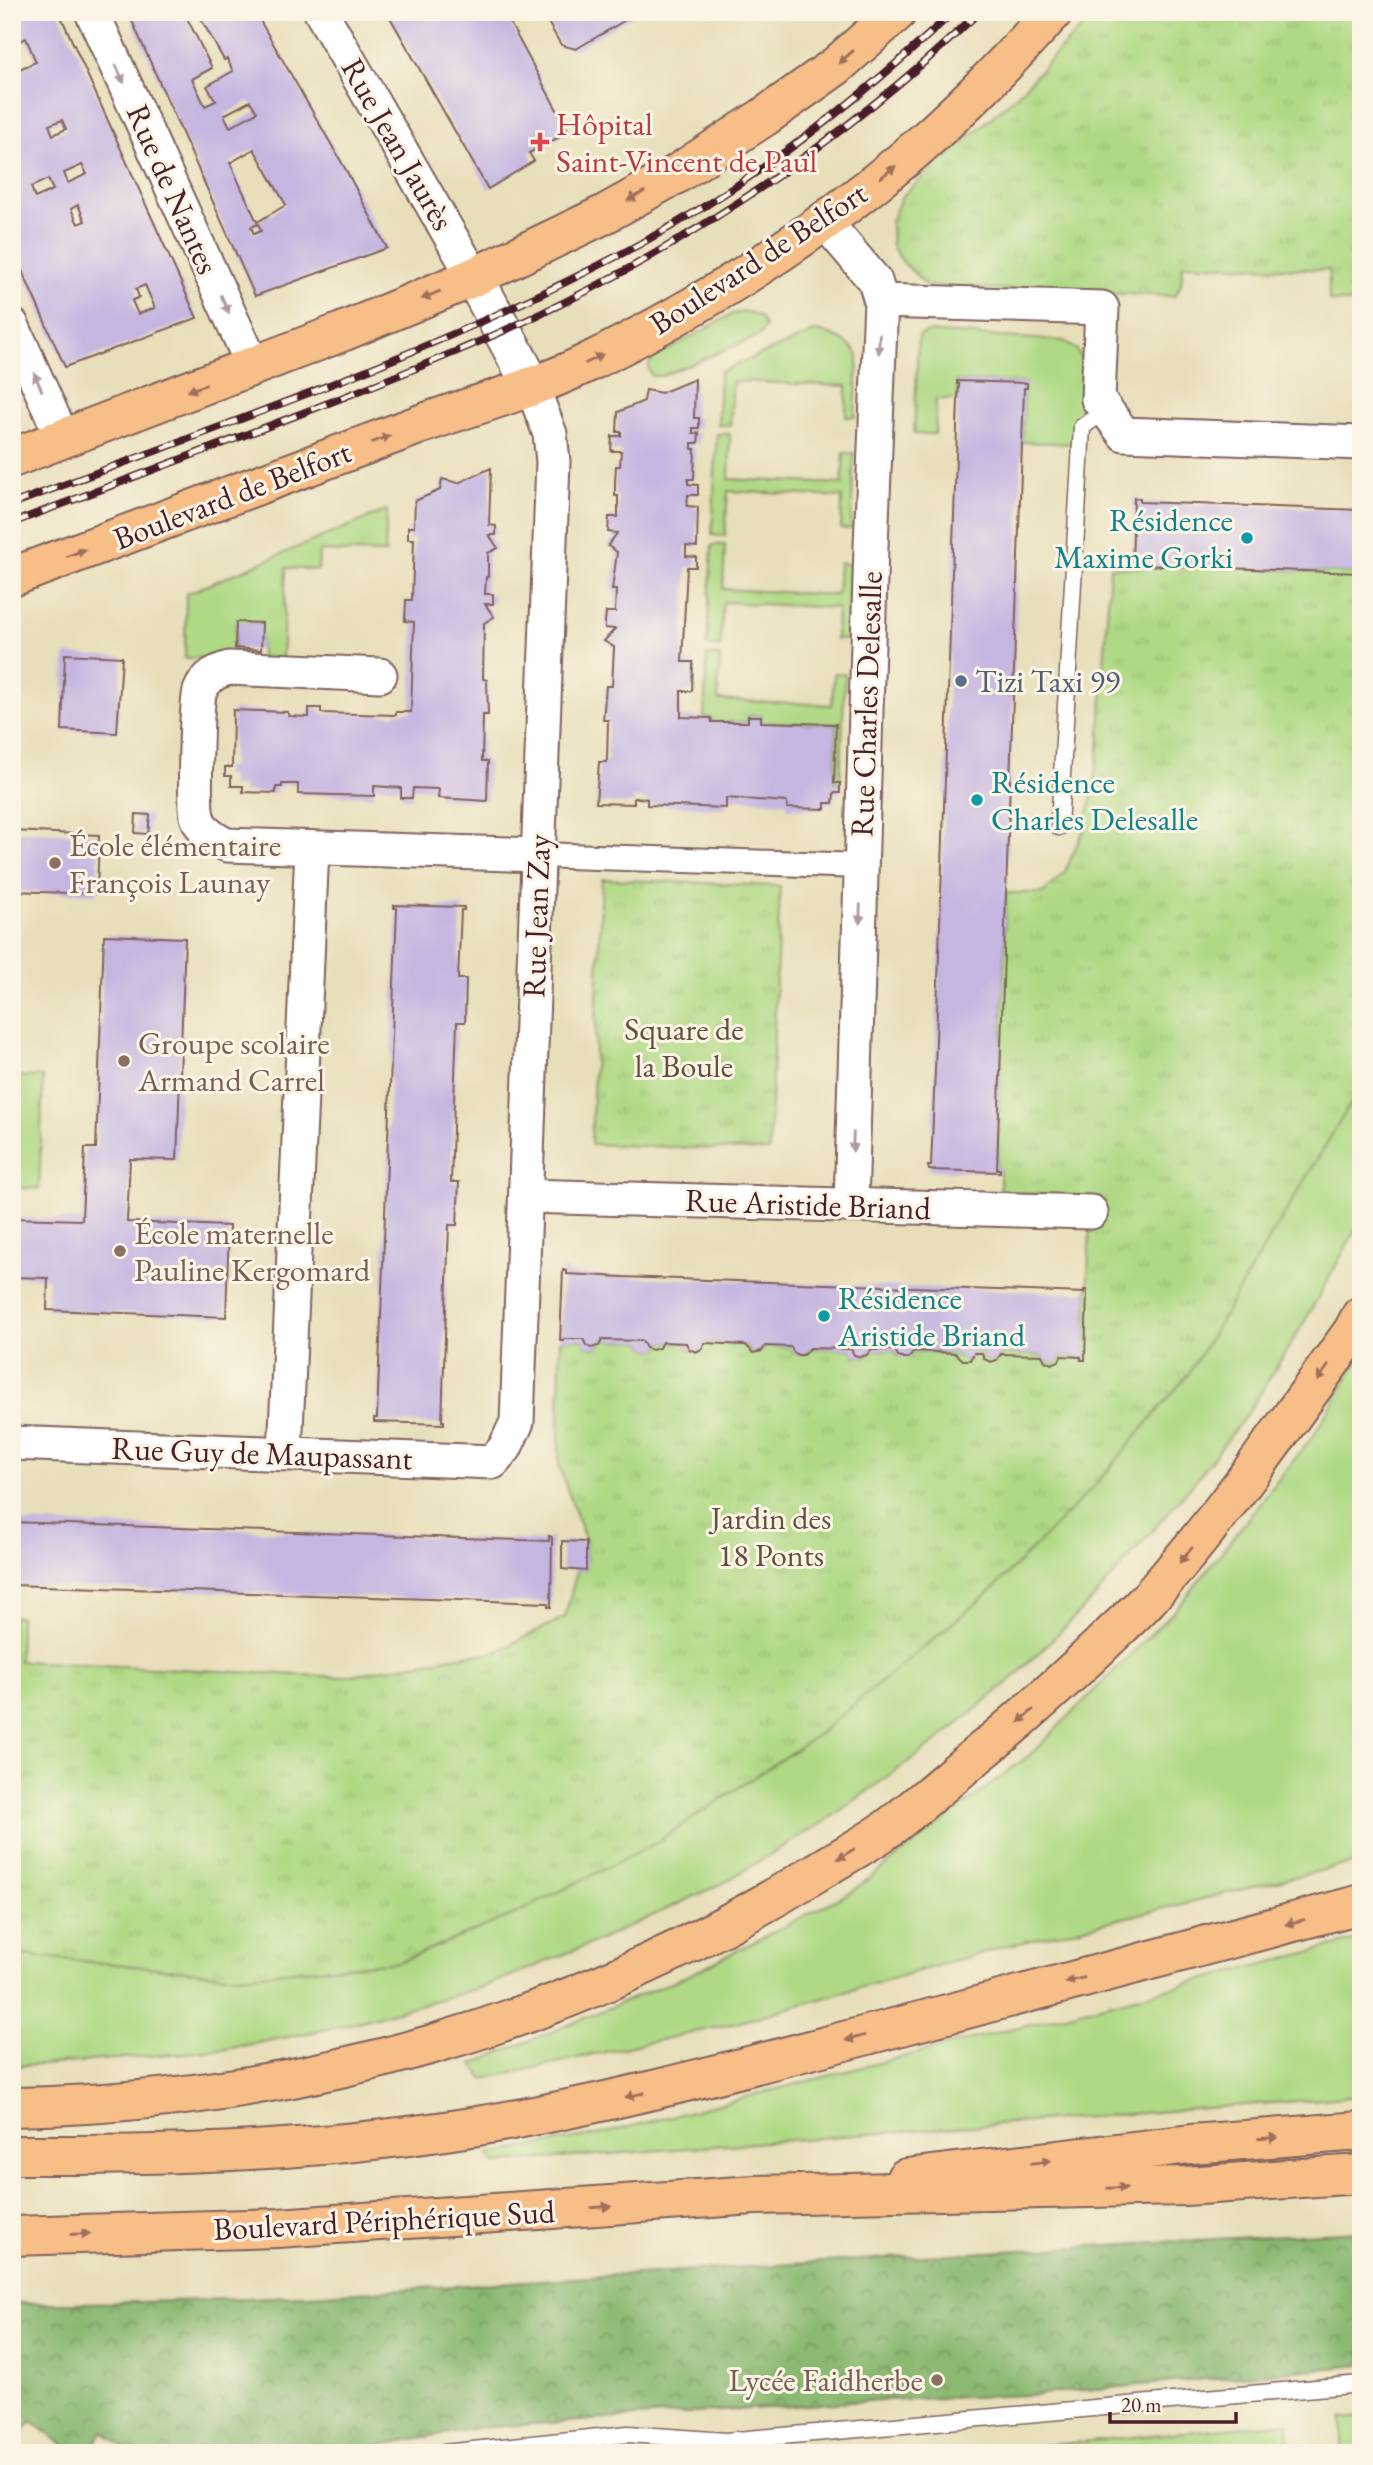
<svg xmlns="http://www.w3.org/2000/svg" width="1373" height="2465" viewBox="0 0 1373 2465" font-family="'EB Garamond',serif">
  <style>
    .grass { fill: #afd984; stroke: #7c7c58; stroke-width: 2 }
    .forest { fill: url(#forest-crowns); stroke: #6a6c4e; stroke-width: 2 }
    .park { fill: url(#park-tufts); stroke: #7c7c58; stroke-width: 2 }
    .building { fill: #c5b5e1; fill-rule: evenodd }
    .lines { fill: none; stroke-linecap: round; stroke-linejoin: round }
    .service-casing { stroke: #81625d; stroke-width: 19 }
    .pedestrian-casing { stroke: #81625d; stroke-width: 28 }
    .minor-casing { stroke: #81625d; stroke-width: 37 }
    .tertiary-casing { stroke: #81625d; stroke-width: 42 }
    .primary-casing { stroke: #81625d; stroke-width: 42 }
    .trunk-casing { stroke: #81625d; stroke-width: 42 }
    .motorway-casing { stroke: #81625d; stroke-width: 42 }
    .service { stroke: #fff; stroke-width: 16 }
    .pedestrian { stroke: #fff; stroke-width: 24 }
    .minor { stroke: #fff; stroke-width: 33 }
    .tertiary { stroke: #fff; stroke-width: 38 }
    .primary { stroke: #f7be88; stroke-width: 38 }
    .trunk { stroke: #f7be88; stroke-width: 38 }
    .motorway { stroke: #f7be88; stroke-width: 38 }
    .rail-casing { stroke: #4a1f2b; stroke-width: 8 }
    .rail { stroke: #fcf5e5; stroke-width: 5; stroke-dasharray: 16; stroke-linecap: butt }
    .oneway { fill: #a06e5a }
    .oneway2 { fill: #ae9aa0 }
    .health-dot { fill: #e0444e; stroke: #fcf5e5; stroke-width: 2.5 }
    .culture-dot { fill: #0f9aa8; stroke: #fcf5e5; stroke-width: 2.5 }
    .service-dot { fill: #5c6f8a; stroke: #fcf5e5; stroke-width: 2.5 }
    .education-dot { fill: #8d6e63; stroke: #fcf5e5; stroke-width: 2.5 }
    .labels { text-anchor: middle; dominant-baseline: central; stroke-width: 6; stroke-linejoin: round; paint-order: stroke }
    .health-label { font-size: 32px; fill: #be3a42; stroke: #fcf5e5; text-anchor: start }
    .street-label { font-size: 32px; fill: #4a1f2b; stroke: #fcf5e5 }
    .culture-label { font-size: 32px; fill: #0d838f; stroke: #fcf5e5; text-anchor: start }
    .service-label { font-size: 32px; fill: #4e5e75; stroke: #fcf5e5; text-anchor: start }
    .education-label { font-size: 32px; fill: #785e54; stroke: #fcf5e5; text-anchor: start }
    .park-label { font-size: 32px; fill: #634e41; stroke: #fcf5e5 }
  </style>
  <defs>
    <pattern id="forest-crowns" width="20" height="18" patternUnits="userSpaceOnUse" patternTransform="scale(1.75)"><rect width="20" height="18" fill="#8bb972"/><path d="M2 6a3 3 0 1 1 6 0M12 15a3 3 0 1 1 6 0" fill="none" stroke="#74965e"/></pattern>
    <pattern id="park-tufts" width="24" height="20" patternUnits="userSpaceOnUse" patternTransform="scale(1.75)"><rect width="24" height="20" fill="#afd984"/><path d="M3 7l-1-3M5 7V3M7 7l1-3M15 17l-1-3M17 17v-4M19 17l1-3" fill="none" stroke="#98ba72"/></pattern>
  </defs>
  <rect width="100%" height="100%" fill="#fcf5e5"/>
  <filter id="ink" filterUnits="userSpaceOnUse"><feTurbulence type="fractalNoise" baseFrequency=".0143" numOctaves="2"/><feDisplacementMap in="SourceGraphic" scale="14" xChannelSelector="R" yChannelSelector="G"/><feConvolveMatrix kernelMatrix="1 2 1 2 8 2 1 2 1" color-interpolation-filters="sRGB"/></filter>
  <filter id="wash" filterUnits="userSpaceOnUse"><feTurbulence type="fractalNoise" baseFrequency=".00686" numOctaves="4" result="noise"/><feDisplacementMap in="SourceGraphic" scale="28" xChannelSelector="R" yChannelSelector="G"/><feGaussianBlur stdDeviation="1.57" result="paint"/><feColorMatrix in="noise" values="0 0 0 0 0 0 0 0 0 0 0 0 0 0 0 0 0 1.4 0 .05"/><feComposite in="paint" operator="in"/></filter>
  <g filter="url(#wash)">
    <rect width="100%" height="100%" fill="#e7dfba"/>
    <g class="grass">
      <path d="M747,312c10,2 15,4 18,15l-6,9 -97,40h-10c-4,-6 -5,-11 0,-17l80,-45z"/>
      <path d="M817,331c16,4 32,10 41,24l-3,62h-9l1,-31 -114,-5 -3,44h-12l2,-53z"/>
      <path d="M927,332l137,9 13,9 5,11 -3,83 -57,-2 2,-54 2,-5 -69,-2 1,18h-22l-1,35h-21l4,-93 2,-6z"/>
      <path d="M717,434h13l-1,45 113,5 2,-31h10l-3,76h-10l1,-32 -114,-6 -3,45 -13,-1z"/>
      <path d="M387,510l-2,43 -66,-2 -1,19 -32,-2 -4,92 -21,-1v-36h-25l-2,36 -49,-1 1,-64z"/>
      <path d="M712,545h13l-2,44 114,6 2,-32 10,1 -3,75h-10l1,-31 -114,-6 -3,44h-13z"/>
      <path d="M707,655l13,1 -2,44 114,5 2,-32 11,1 -5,109h-6l2,-59 -75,-2v-6h-13v6h-36l-1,-4 -7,-1z"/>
      <path d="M12,1076l31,1 -4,112 -27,-2z"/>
      <path d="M1361,1086v134l-55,99 -58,94 -57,73 -97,112 -81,80 -77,64 -106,76 -105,64 -125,58 -117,47 -140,39 -122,24 -180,15 -29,1v-112l225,22 415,-131 164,-109 175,-145 107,-109 91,-109z"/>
      <path d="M1361,1356v505l-355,85 -270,77 -253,56 -10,-15 218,-90 162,-83 179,-138 147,-147 134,-170z"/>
      <path d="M1361,1939v157l-867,67 -5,-9 113,-20z"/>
      <path d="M1361,2417v36h-19v-34z"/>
      <path d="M1288,2422v31h-312v-1z"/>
    </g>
    <path class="forest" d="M1361,2231v134l-330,30 -152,5 -402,28 -114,20 -13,5h-106l-13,-9 -18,9h-83l-27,-22 -15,22h-15l-41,-32 -20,23v-141c173,2 344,-11 515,-22 278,-18 556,-36 834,-50z"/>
    <g class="park">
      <path d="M1096,12h265v373h-3l2,-82 -31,-2v-31l-146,-6 -2,20 -6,12 -248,-10 -24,-24 -11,-16 -1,-24 11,-26 115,-101z"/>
      <path d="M1137,565l224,8v513l-172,287 -91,109 -107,109 -175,145 -164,109 -135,68 -118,49 -161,14 -226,-22v-338l8,1 -1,44 322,16 124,-22 29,-2 71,-36 12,-47h9v-28l-27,-76 1,-125h3l1,-2h19l3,6 6,3 7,-2 3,-6 40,1 4,7 6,2 7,-2 3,-6 24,1 3,6 7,3 6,-3 3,-6 41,2 3,6 4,2 9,-2 3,-5 26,1 3,6 9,2 7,-7 41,1 3,6c7,3 14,2 17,-5h24l3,6 11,1 5,-6 41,2 8,7h7l4,-7h8l2,6 7,3 6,-2 4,-6 41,1 3,6 6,3 8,-3 2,-5 20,1v3h4l6,-163 -91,-4v-23l-3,-1 9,-276h37l22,-21 18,-41 9,-33 7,-48 11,-183 26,1z"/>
      <path d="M602,879l178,7 -11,265 -178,-7z"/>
    </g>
    <g id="blocks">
      <g class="building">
        <path d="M12,12h47l138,306 -132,49 -53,-119v-176l24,-10 -10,-24 -14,7zM62,120l4,9 -13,6 -4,-10zM82,165l5,9 -19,9 -4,-10zM48,179l5,11 -18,8 -4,-11zM78,205l7,16 -7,3 -7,-15zM145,285l10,23 -17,6 -6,-13 7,-4 -3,-8z"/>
        <path d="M128,12h56l28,56 -20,11 13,27 11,-5 -9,-15 26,-15 -6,-12 -3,1 -27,-48h58l91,158 41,78 -132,48zM250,101l7,11 -27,15 -6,-12zM254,149l32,56 -29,17 -27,-59zM258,224l3,7 -7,3 -3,-7z"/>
        <path d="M387,12h117l65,120 -40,21 5,8 -46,28z"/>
        <path d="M542,12h94l-2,3 -58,34 -15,-4z"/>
        <path d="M695,379l-1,39h5v10h-6v5h6l-1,10h-6v6h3l-1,30h-6v5l10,1v10h-10l-1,11 11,1 -1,40 -11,-1v10l10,1v10h-9l-5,95h11l-1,29h-11v26l30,1 1,4h36v-6h13v6l75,2 -2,59h6v10h-6l-1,10h-8v6l-38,-1v-6l-61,-4v10l-79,-3v-6l-8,-1h-5v6l-38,-1 3,-41h8l1,-42h-5l3,-34h6l2,-39 -10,-6 11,-12 -10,-1v-6l1,-10h9l1,-22h-4l5,-38 -9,-6 9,-13 -9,-1 1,-15h9v-21h-3v-14l1,-16h4l1,-15h-10l1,-15h9v-4h-4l1,-20 26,-11 2,-11 15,3z"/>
        <path d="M957,381l70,2v5h-3l-18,505 -9,276h3v3l-71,-2 -1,-4h3l4,-96 23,-671 1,-15h-2z"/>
        <path d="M491,468l-2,57 7,1v9h-7l9,13 -10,5v24h-2l-1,17h8v10h-8l9,13 -10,6 -1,56 4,1 1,35h-5l-1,46h6l-1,40 -49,-3 1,-9 -26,-1 -1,10h-11v-10l-27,-2v10l-76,-2v-10h-16v3h-6v6l-33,-1v-6h-12v-10h-6v-9h7l1,-57 55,2v4l21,1v-9h12v5l75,2v-3h15l3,-90 -9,-1 1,-21h6l2,-61h-6v-12h6l1,-26 25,-11 2,-11 16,4z"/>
        <path d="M1134,498h6v4l221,8v63l-224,-8v3l-5,-1z"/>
        <path d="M236,622l26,1 -1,27 -26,-2z"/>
        <path d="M65,654l57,3 -5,76 -55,-3z"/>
        <path d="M136,814l14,1 -2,19 -13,-1z"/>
        <path d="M12,831l87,4 -2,59 -85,-3z"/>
        <path d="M394,905l70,2v3h-3l-3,69h8l-1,43h-8l-6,160h8l-2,43h-8l-7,196h2v3l-70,-2v-4h3l20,-510h-3z"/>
        <path d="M104,935l81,3 -8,222 -47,-1 -3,63 102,4 -3,91 -179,-7 1,-32 -36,-1v-59l70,2 3,-72h11z"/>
        <path d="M563,1270l4,1v3l55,3 462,16v-3h3l-2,70h-4v-3l-20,-1 -2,5 -8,3 -6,-3 -3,-6 -41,-1 -4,6 -6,2 -7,-3 -2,-6h-8l-4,7h-7l-8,-7 -41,-2 -5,7h-5l-6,-2 -3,-6h-24l-4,5 -6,2 -7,-2 -3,-6 -41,-1 -7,7h-5l-4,-2 -3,-6 -26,-1 -3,5 -9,2 -7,-8 -41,-2 -3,6 -6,3 -7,-3 -3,-6 -24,-1 -3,6 -7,2 -6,-2 -4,-7 -40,-1 -3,6 -8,2 -5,-3 -3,-6h-19v2h-4z"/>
        <path d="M12,1522l537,19v-5l3,1 -1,70h-3v-4l-536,-18z"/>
        <path d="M562,1541l24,1v29l-24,-2z"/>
      </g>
    </g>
  </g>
  <g filter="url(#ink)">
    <use href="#blocks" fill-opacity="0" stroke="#81625d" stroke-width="2"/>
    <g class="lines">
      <defs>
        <g id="service">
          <path d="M1059,827l23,-400 24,-17"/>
          <path d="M444,2453l184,-19 98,7 635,-57"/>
        </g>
        <path id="pedestrian" d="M538,855l324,11"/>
        <g id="minor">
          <path d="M92,12l161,354"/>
          <path d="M321,12l153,265"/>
          <path d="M825,222l50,59 6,20 -10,245 -20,659"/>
          <path d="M881,301l221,7 -4,91 26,35 237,9"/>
          <path d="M12,325l51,114"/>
          <path d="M380,675l-151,-7c-14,4 -23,9 -29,23 -4,11 -6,113 -3,125 4,15 16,23 30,29l311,10"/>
          <path d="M526,1196l565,16"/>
          <path d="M12,1443l481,19 12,-14 12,-26 36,-961 -3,-27 -18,-48"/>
          <path d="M285,1453l27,-605"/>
        </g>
        <path id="tertiary" d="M474,277l58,109"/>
        <g id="primary">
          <path d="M12,458l330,-126 132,-55 129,-62 72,-40 89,-58 72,-51 61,-54"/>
          <path d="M12,577c134,-50 268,-100 401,-150 56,-21 116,-36 170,-62 112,-55 224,-124 320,-205 53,-45 103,-96 150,-148"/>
        </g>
        <path id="trunk" d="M906,2178l285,-34 170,-13"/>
        <g id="motorway">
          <path d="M12,2107c286,-5 558,-82 802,-233 22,-14 47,-27 69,-42 30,-22 59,-48 88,-72 45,-36 86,-73 128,-113 17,-17 36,-33 52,-51 74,-83 137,-175 202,-265l8,-15"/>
          <path d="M12,2155c162,1 323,-4 483,-32 121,-21 239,-53 357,-84 170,-44 339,-90 509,-135"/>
          <path d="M12,2236l266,-8 476,-33 431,-9 176,-12"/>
        </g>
      </defs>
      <use href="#service" class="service-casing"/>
      <use href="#pedestrian" class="pedestrian-casing"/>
      <use href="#minor" class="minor-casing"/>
      <use href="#tertiary" class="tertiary-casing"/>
      <use href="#primary" class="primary-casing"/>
      <use href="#trunk" class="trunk-casing"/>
      <use href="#motorway" class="motorway-casing"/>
      <use href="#service" class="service"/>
      <use href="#pedestrian" class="pedestrian"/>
      <use href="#minor" class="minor"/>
      <use href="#tertiary" class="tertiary"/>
      <use href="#primary" class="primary"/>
      <use href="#trunk" class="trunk"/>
      <use href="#motorway" class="motorway"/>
      <defs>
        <g id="rail">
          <path d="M12,504c211,-79 427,-152 626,-259 114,-62 221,-144 315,-233"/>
          <path d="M12,523c113,-43 225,-84 337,-128 91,-36 182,-73 268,-120 132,-72 253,-159 362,-263"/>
        </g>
      </defs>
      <use href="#rail" class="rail-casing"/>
      <use href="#rail" class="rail"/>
    </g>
    <defs><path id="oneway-solid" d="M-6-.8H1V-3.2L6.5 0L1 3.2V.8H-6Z" transform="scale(1.75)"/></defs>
    <g class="oneway">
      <use href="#oneway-solid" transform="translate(846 57) rotate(139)"/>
      <use href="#oneway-solid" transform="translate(888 172) rotate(-38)"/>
      <use href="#oneway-solid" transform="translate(636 196) rotate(151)"/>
      <use href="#oneway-solid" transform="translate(431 295) rotate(157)"/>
      <use href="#oneway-solid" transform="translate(594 359) rotate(-27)"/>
      <use href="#oneway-solid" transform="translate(197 388) rotate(159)"/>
      <use href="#oneway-solid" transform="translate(381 439) rotate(-21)"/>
      <use href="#oneway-solid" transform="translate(76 553) rotate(-20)"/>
      <use href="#oneway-solid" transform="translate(1323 1373) rotate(126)"/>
      <use href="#oneway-solid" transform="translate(1186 1555) rotate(130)"/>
      <use href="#oneway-solid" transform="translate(1026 1716) rotate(139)"/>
      <use href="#oneway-solid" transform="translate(846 1854) rotate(148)"/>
      <use href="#oneway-solid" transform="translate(1295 1922) rotate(165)"/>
      <use href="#oneway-solid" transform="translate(1075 1980) rotate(165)"/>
      <use href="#oneway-solid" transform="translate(855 2038) rotate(165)"/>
      <use href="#oneway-solid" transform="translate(635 2095) rotate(167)"/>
      <use href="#oneway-solid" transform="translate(1268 2138) rotate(-4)"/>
      <use href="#oneway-solid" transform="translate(1041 2162) rotate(-7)"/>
      <use href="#oneway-solid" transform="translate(1117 2188) rotate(-1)"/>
      <use href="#oneway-solid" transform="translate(601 2207) rotate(-4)"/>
      <use href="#oneway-solid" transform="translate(80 2234) rotate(-2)"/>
    </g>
    <g class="oneway2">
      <use href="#oneway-solid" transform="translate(120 74) rotate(66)"/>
      <use href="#oneway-solid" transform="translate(225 304) rotate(66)"/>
      <use href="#oneway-solid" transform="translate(879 344) rotate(92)"/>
      <use href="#oneway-solid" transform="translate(38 382) rotate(-114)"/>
      <use href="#oneway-solid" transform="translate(860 914) rotate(92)"/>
      <use href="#oneway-solid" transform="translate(853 1142) rotate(92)"/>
    </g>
  </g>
  <path class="health-dot" d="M536.5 131.5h7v7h7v7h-7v7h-7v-7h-7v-7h7z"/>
  <g class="culture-dot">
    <circle cx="1247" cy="538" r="7"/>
    <circle cx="977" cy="800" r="7"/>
    <circle cx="824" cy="1316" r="7"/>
  </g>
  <circle class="service-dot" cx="961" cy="681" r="7"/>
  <g class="education-dot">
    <circle cx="55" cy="863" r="7"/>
    <circle cx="124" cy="1061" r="7"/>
    <circle cx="120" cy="1251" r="7"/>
    <circle cx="937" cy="2380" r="7"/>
  </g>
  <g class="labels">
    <g class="health-label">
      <text x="556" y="124">Hôpital<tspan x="556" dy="37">Saint-Vincent de Paul</tspan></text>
    </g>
    <g class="street-label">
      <text transform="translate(398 144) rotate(60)">Rue Jean Jaurès</text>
      <text transform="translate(173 189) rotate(66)">Rue de Nantes</text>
      <text transform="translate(758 258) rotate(-33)">Boulevard de Belfort</text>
      <text transform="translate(232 495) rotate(-21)">Boulevard de Belfort</text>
      <text transform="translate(866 704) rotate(-88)">Rue Charles Delesalle</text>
      <text transform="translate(536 916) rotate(-88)">Rue Jean Zay</text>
      <text transform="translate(808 1204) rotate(2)">Rue Aristide Briand</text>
      <text transform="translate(262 1453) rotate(2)">Rue Guy de Maupassant</text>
      <text transform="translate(384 2220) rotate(-3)">Boulevard Périphérique Sud</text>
    </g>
    <g class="culture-label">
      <text x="1233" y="520" text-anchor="end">Résidence<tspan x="1233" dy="37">Maxime Gorki</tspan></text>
      <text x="991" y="782">Résidence<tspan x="991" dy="37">Charles Delesalle</tspan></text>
      <text x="838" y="1298">Résidence<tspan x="838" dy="37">Aristide Briand</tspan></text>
    </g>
    <g class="service-label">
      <text x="975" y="681">Tizi Taxi 99</text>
    </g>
    <g class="education-label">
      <text x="69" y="845">École élémentaire<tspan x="69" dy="37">François Launay</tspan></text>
      <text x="138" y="1043">Groupe scolaire<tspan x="138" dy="37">Armand Carrel</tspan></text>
      <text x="134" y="1233">École maternelle<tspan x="134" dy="37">Pauline Kergomard</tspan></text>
      <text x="923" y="2380" text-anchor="end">Lycée Faidherbe</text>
    </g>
    <g class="park-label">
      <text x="684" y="1029">Square de<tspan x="684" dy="37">la Boule</tspan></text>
      <text x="771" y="1518">Jardin des<tspan x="771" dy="37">18 Ponts</tspan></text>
    </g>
  </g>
  <rect width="1373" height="2465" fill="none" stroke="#fcf5e5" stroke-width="42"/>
  <path d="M1110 2412v10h126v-10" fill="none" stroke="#4a1f2b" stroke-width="3.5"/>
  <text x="1121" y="2412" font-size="21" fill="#4a1f2b" stroke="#fcf5e5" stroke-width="5" paint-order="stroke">20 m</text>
</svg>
